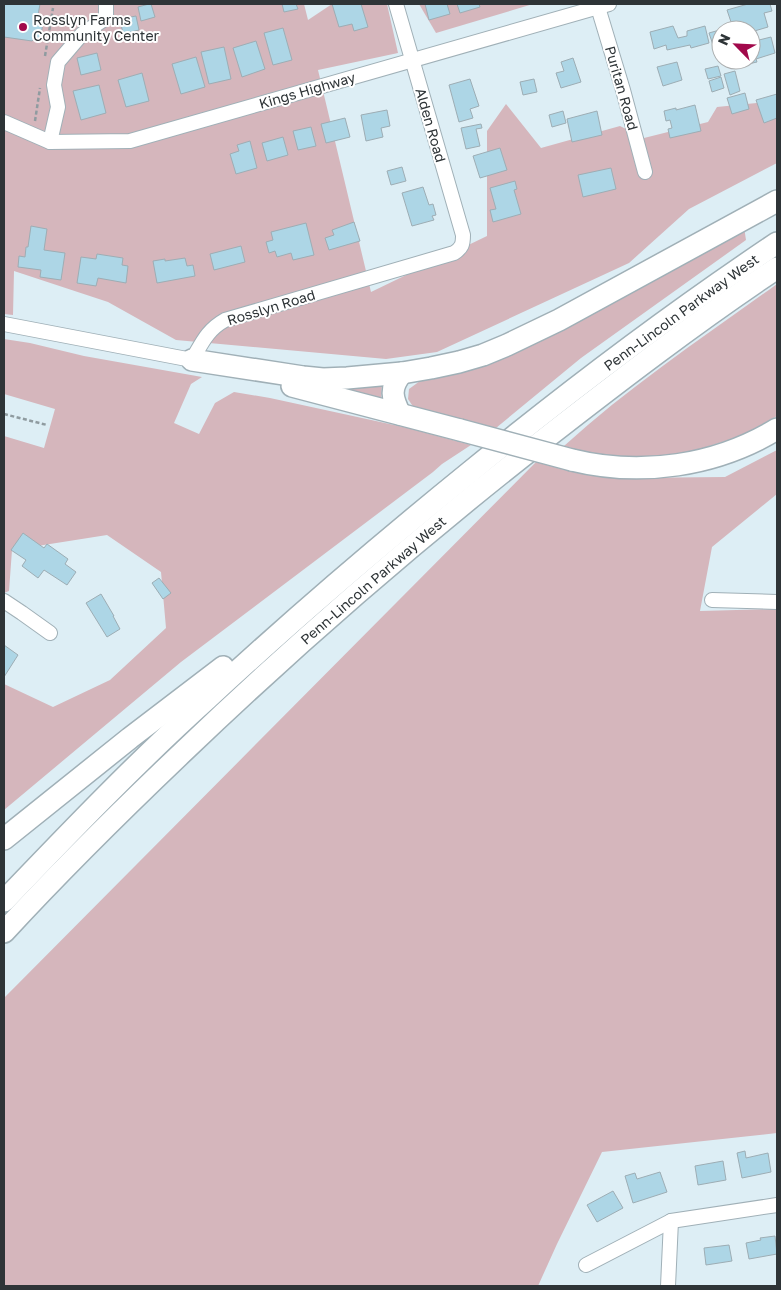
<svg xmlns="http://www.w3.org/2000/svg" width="781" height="1290" viewBox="0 0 781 1290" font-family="'Golos Text',sans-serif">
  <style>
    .green { fill: #d5b6bc }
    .building { fill: #add6e6; stroke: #9dadb4 }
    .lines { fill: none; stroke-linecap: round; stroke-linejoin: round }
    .minor-casing { stroke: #a0b0b7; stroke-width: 16 }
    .highway-casing { stroke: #a0b0b7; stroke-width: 24 }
    .path { stroke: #8f9ba0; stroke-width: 2.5; stroke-dasharray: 4 2.5; stroke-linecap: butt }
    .minor { stroke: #fff; stroke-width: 14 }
    .highway { stroke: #fff; stroke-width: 21 }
    .highway-bridge-casing { stroke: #a0b0b7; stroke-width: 24; stroke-linecap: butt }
    .highway-bridge { stroke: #fff; stroke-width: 21 }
    .poi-dot { fill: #a1094b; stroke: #fff; stroke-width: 2 }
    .labels { text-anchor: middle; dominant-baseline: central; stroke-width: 4; stroke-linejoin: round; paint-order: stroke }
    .poi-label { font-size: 14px; fill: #2e3437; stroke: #fff; text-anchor: start }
    .street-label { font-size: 14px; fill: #2e3437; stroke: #fff }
  </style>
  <rect width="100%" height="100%" fill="#ddeef5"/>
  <g class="green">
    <path d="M4,4h300l4,16 24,-16h55l11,49 -80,17 53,222 116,-56v-105l19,-27 35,44 79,-22 24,12 64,-16 9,-15 60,-6v62l-88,46 -60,54 -192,89 -51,7 -210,-19 -68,-38 -94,-31 -1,44 -9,-1z"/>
    <path d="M419,4h114l-97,29z"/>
    <path d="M744,227l2,13 -165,118 -85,70 -82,-20 -6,-9 1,-10 11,-8 4,-4z"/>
    <path d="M777,284v132l-36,20 -54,17 -47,4 -39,1 -18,-7 -19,-5c66,-60 141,-110 213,-162z"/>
    <path d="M4,339l26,4 54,13 118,21 -11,7 -17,39 25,11 16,-31 19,-11 36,6 138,30 63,17 -29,19 -9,8 -252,190 -177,148v-126l49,23 57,-27 56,-52 -5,-56 -54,-37 -95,15 -3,41 -5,2v-157l40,12 11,-39 -51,-15z"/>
    <path d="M382,383l-1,17 -42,-11z"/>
    <path d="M777,450v44l-65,53 -12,64 77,-2v524l-175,19 -45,92 -19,42h-534v-288l532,-536 25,7 60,9 104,-1z"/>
  </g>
  <g class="building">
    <path d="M4,4h36l-2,11 6,2 -4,24 -7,-1 -1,1 -28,-4z"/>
    <path d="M149,4h2l4,13 -14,4 -3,-14z"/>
    <path d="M282,4h14l2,5 -14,3z"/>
    <path d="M332,4h29l7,23 -14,4 -2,-7 -13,3z"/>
    <path d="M425,4h22l3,10 -21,6z"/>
    <path d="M457,4h22l1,3 -20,6z"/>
    <path d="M748,4h22l2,7 -8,2 4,14 -17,5v-2h-12l-2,-6 -5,1 -5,-15z"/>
    <path d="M136,16l3,14 -16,4 -3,-15z"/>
    <path d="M673,26l5,12 9,-2v-5l18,-5 4,17 -18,5 -1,-3 -23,5 -1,-5 -12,4 -4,-17z"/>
    <path d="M283,28l9,32 -19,5 -9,-32z"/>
    <path d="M723,29l1,1h-3v16l-7,2 -5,-15z"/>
    <path d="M771,37l4,16 -19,6 1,3 -9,2 -2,-4h5v-18z"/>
    <path d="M256,41l9,28 -23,8 -9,-29z"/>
    <path d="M224,47l7,32 -22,5 -8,-32z"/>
    <path d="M97,53l4,17 -20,5 -4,-17z"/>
    <path d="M196,57l9,30 -24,7 -9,-30z"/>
    <path d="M573,58l8,24 -20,6 -5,-15 8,-2 -3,-9z"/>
    <path d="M677,62l5,18 -19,6 -6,-19z"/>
    <path d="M718,66l3,10 -13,3 -3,-10z"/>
    <path d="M735,71l5,20 -10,4 -6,-21z"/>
    <path d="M142,73l7,28 -23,6 -8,-27z"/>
    <path d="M721,77l3,11 -12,4 -3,-11z"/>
    <path d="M470,79l9,27 -9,3 3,9 -14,4 -10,-37z"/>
    <path d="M534,79l3,13 -14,3 -3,-13z"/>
    <path d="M99,85l7,28 -25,7 -8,-29z"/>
    <path d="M745,93l4,16 -17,5 -5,-16z"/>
    <path d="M777,94v24l-13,5 -8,-23z"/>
    <path d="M695,105l6,26 -31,7 -2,-9 4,-1 -2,-8 -4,1 -2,-10 12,-3v2z"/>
    <path d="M387,110l3,16 -9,2 2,9 -17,4 -5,-26z"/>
    <path d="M563,111l3,12 -14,4 -3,-12z"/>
    <path d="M597,111l5,24 -30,7 -5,-23z"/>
    <path d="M345,118l5,19 -24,6 -5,-19z"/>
    <path d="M481,124l1,4 -6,1 4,17 -14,3 -5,-21z"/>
    <path d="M311,127l5,19 -18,4 -5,-19z"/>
    <path d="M283,137l5,18 -21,6 -5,-18z"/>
    <path d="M250,141l7,27 -21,6 -6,-20 9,-3 -2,-6z"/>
    <path d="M500,148l7,22 -27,8 -7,-22z"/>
    <path d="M402,167l4,14 -15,4 -4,-14z"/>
    <path d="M611,168l5,21 -33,8 -5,-22z"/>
    <path d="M515,181l2,8 -3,1 7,24 -28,8 -3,-12 6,-1 -6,-21z"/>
    <path d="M423,187l6,18 4,-1 3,11 -4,1 2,4 -22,6 -10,-33z"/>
    <path d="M354,222l6,19 -31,9 -4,-12 9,-3 -2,-5z"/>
    <path d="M306,223l8,32 -21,5 -2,-7 -14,4 -2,-6 -6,2 -3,-11 7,-2 -2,-8z"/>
    <path d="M31,226l16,3 -3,21 21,3 -4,27 -21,-3 1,-7 -23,-3 1,-11 6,1 1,-10h2z"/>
    <path d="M241,246l4,16 -31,8 -4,-16z"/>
    <path d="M97,254l26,4 -1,7 6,1 -2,17 -28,-5 -2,8 -19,-3 4,-26 15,2z"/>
    <path d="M185,258l2,8 6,-1 2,11 -38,7 -4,-22 12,-2v2z"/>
    <path d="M23,533l21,15 3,-4 21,15 -3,5 11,8 -9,13 -23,-15 -6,8 -16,-12 4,-6 -15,-10z"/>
    <path d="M159,578l12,15 -8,6 -11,-16z"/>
    <path d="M101,594l13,22h-1l7,13 -13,8 -21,-34z"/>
    <path d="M4,645l14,10 -14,22z"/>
    <path d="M745,1151l1,7 22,-5 3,19 -29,6 -5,-25z"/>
    <path d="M723,1161l3,19 -28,5 -3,-19z"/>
    <path d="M660,1172l7,20 -34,11 -8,-27 10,-3 2,6z"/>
    <path d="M613,1191l10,17 -26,14 -10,-17z"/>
    <path d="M775,1236l2,18 -28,5 -3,-16 15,-3 -1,-2z"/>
    <path d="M729,1245l3,16 -26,4 -2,-17z"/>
  </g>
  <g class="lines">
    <defs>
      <g id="minor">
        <path d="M597,4l26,86 22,82"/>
        <path d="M4,122l46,20 80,-1 479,-137"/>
        <path d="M50,142l8,-35 -4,-22 4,-23 24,-28 24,-16v-14"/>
        <path d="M4,324l188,36c10,-17 15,-30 33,-40l229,-67c8,-5 9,-9 9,-18l-67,-231"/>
        <path d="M712,600l65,2"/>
        <path d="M4,601l18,12 28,20"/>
        <path d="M586,1265l85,-44 106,-16"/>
        <path d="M668,1286l3,-65"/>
      </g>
      <g id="highway">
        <path d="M192,360l111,17 20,2 24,-1 55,-5 29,-5 28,-6 24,-7 24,-10 52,-25 218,-119"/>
        <path d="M292,386l168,44"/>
        <path d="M400,414c-8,-16 -11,-26 2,-41"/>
        <path d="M572,460c69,17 144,6 205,-31"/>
        <path d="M4,839l126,-101 93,-71"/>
        <path d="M4,901c66,-69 132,-138 203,-202 85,-79 173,-154 263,-227 99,-81 201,-158 307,-229"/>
        <path d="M4,932c58,-63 119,-123 181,-182 114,-109 233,-212 357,-309 77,-60 154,-119 235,-173"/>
      </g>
    </defs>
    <use href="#minor" class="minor-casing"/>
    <use href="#highway" class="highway-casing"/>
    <g class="path">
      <path d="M45,56l8,-48"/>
      <path d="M35,121l5,-33"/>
      <path d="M4,414l43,11"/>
    </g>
    <use href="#minor" class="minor"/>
    <use href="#highway" class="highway"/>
    <defs>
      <path id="highway-bridge" d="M460,430l112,30"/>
    </defs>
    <use href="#highway-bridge" class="highway-bridge-casing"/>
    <use href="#highway-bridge" class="highway-bridge"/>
  </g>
  <circle class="poi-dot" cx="23" cy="27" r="5"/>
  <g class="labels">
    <g class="poi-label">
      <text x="33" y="19">Rosslyn Farms<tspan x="33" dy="16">Community Center</tspan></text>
    </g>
    <g class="street-label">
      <text transform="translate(622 88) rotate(74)">Puritan Road</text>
      <text transform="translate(307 90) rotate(-16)">Kings Highway</text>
      <text transform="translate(431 125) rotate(74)">Alden Road</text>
      <text transform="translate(271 307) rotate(-17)">Rosslyn Road</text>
      <text transform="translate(681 312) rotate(-36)">Penn-Lincoln Parkway West</text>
      <text transform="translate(373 580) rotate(-41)">Penn-Lincoln Parkway West</text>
    </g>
  </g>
  <rect width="781" height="1290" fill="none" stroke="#2e3437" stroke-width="10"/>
  <g transform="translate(736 45) rotate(294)"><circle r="24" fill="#ffffff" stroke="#abaeaf"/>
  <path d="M0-4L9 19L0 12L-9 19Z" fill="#a1094b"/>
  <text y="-8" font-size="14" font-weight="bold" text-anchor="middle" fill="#2e3437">N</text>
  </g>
</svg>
